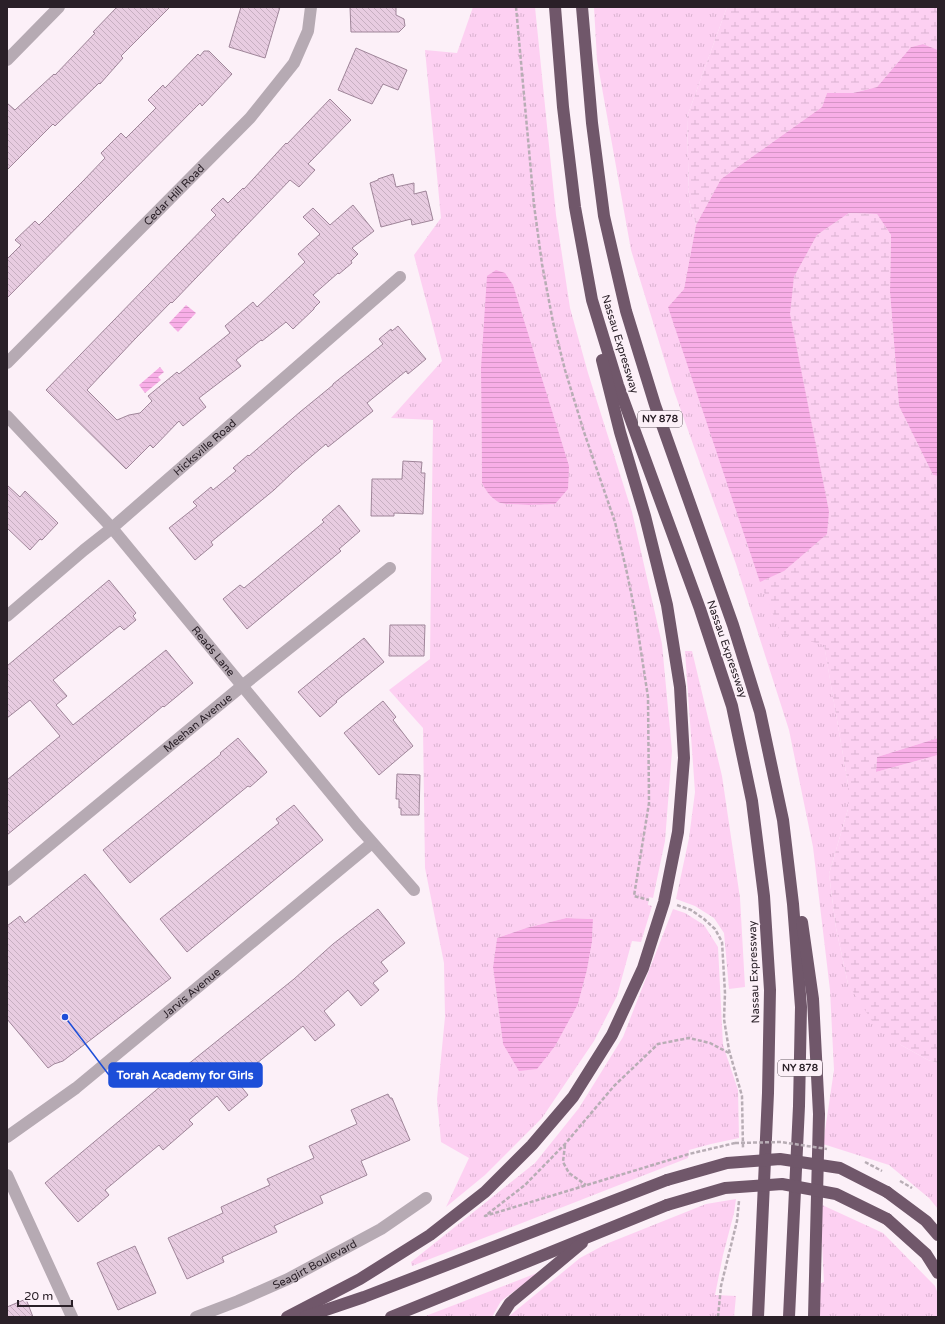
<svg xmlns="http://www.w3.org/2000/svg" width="945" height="1324" viewBox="0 0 945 1324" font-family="'Varela Round',sans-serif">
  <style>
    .grass { fill: url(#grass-tufts); fill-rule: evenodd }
    .wetland { fill: url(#wetland-marsh) }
    .water { fill: url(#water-rules) }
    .building { fill: url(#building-back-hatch); stroke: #9f8599 }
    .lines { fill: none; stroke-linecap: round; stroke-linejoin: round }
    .path { stroke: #b8adb5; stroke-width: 2.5; stroke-dasharray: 4 2; stroke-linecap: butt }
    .minor { stroke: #b6aab3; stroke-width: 12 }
    .highway { stroke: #70576a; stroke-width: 12 }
    .path-bridge { stroke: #b8adb5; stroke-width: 2.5; stroke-dasharray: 4 2; stroke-linecap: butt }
    .highway-bridge { stroke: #70576a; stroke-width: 12 }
    .labels { text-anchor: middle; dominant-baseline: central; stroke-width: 3.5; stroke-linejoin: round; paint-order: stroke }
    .shield { fill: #fcf0f8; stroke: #695e66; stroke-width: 1 }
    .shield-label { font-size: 10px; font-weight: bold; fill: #2a2028 }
    .street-label { font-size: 11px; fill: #2a2028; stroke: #fcf0f8 }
    .leader { fill: none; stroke: #1d4ed8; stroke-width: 1.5 }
    .callout-dot { fill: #1d4ed8; stroke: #fcf0f8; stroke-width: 1.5 }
    .callout { fill: #1d4ed8; stroke: #1d4ed8; stroke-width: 1.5 }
    .callout-label { font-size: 12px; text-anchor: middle; font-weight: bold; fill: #fff }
  </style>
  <defs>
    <pattern id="grass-tufts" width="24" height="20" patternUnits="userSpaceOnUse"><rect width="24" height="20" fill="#fdd0f2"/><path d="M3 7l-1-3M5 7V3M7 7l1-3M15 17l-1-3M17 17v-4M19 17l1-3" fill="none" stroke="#d9b2d0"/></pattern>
    <pattern id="wetland-marsh" width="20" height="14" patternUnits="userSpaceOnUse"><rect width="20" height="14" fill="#fdd0f2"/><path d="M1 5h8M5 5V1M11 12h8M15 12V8" fill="none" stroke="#d9b2d0"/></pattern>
    <pattern id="water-rules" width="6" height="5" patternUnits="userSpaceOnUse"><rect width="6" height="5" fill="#f8aee7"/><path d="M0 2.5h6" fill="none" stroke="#d595c6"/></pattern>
    <pattern id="building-back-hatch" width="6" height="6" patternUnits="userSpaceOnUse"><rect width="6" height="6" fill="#e8cce1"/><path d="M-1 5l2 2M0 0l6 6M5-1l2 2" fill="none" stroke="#c7afc1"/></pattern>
  </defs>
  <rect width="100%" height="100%" fill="#fcf0f8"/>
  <g class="grass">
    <path d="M473,7h62l21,208 14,93 18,65 44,139 30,132 10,107 -7,90 -12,57 -4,-1 -1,8 4,1 -11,36 -9,-1 -15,55 -23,45 -52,77 -57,57 -39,32 23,-49 -28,-16 -4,-43 8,-82 -1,-54 -19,-95 -2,-140 -34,-38 41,-31 3,-239 -42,-2 51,-57 -28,-106 27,-37 -16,-168 32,3zM483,354l72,150c-10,1 -50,2 -57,-2 -8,-5 -12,-11 -16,-19l-1,-115zM566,918l27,1 -1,23 -5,28 -9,34 -75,40 -10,-77 4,-29 29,-10z"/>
    <path d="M594,7h133l-40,110 2,83 7,25 -12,64 -16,18 156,337 24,140v25l-19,65 7,54 12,56 53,61 27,15 10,3v146l-9,-11 -40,-33 -66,-21 11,-74 -4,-80 -17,-143 -24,-117 -53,-166 -62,-173 -43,-141 -34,-190z"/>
    <path d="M685,651h7l30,125 18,122 5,89 -16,2 -5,-56 -10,-15 -19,-12 -19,-7 13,-61 6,-46z"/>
    <path d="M673,909l12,4 19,12 14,22 5,98 15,45 1,48 -28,6 -22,6 -1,8 -276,108 -1,-4 124,-99 44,-55 44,-71z"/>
    <path d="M736,1199l-2,14 -11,42 -8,40 21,1 -2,21h-226l72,-59 26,-14 100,-40z"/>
    <path d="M820,1204l63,29 52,53 3,8v23h-119v-33l5,-2z"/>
    <path d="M537,1273l-2,3 -34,25 -9,16h-69z"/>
  </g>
  <g class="wetland">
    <path d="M727,7h211v43l-15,-6 -12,3 -34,40 -24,6h-26l-5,14 -101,72 -25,46 -7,-25 -2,-83z"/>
    <path d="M849,213l28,1 14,21 -1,57 9,114 34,69 5,1v262l-61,19 -1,15 62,-17v308l-10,-3 -27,-15 -29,-24 -24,-37 -12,-56 -7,-54 19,-65v-25l-24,-139 -43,-11 -21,-52 24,-11 45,-60 -40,-197 5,-37 23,-42z"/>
  </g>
  <g class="water">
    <path d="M923,44l15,6v426l-5,-1 -34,-69 -9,-114 1,-57 -14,-21 -28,-1 -32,22 -23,42 -4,37 39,197 -2,23 -43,37 -24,11 -92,-275 16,-18 12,-64 25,-46 101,-72 5,-14h26l24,-6 34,-40z"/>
    <path d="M496,270l9,3 8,12 56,181 -1,23 -13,15c-10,1 -50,2 -57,-2 -8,-5 -12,-11 -16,-19l-1,-115 6,-92z"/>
    <path d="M186,305l10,8 -18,19 -9,-9z"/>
    <path d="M160,367l4,5 -6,5 3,3 -16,13 -6,-8z"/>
    <path d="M938,738v17l-62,17 1,-15z"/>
    <path d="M566,918l27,1 -1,23 -5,28 -9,34 -23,42 -18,23 -18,2 -16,-27 -10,-77 4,-29 29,-10z"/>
  </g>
  <g class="building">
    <path d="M117,7h53l-49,49 2,2 -23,26 -1,-1 -44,43 -2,-2 -46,46v-67l8,7 39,-36 1,1 40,-42 -2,-1z"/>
    <path d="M241,7h39l-15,51 -36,-11z"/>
    <path d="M350,7h46v8l8,4 1,7 -6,6h-48z"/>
    <path d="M356,48l51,22 -9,20 -15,-6 -11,20 -34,-14z"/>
    <path d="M204,51h5l23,23 -30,32 -2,-3 -193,195v-39l14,-14 -6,-5 20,-19 4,4 45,-45 21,-22 -4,-5 20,-20 5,5 30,-30 -8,-8 15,-15 2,3 33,-34 2,2z"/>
    <path d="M330,99l21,21 -43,44 7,6 -16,17 -9,-7 -118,123 -1,-1 -36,37 -48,51 30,30 12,-5 11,-2 12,-12 -4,-5 29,-24 2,2 51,-41 -5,-7 28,-24 4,5 48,-45 -7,-8 22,-20 -17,-17 10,-9 17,17 23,-20 21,26 -22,17 6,6 -7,7 1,2 -13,11 -1,-1 -25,22 7,7 -6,6v1l-21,20 -7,-7 -24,19 -1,-1 -25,20 5,6 -42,32 7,9 -23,19 -4,-5 -26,27 -3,-3 -24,24 -80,-79 170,-175 -5,-5 12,-12 5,5 15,-15 1,1 42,-46 1,1z"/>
    <path d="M393,174l3,13 18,-4v11l12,-3 7,29 -21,5 -1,-6 -30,8 -11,-44 8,-3v-1z"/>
    <path d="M398,326l28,33 -18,15 -2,-3 -39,32 6,8 -45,36 -2,-3 -33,28 -19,18 -63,52 2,3 -18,15 -26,-32 28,-22 -4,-4 18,-15 2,3 23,-19 -3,-3 15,-13 1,1 51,-44 33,-27v-1l50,-40 -4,-5 12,-10 1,2z"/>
    <path d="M403,461l19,1 -1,11h4l-2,41 -29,-1v3h-23l1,-37h30z"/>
    <path d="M7,485l13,12 5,-6 33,32 -16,17 -2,-1 -10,11 -23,-22z"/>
    <path d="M339,505l21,26 -21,18 2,2 -94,78 -24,-30 17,-14 4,3 80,-66 -2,-2z"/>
    <path d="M109,580l27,33 -3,3 3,4 -12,10 -4,-4 -3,2 -64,52 14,16 -11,9 17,20 93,-75 27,33 -29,24 -1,-1 -156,129v-55l53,-44 -30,-36 -23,18v-52z"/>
    <path d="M390,625h35l-1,31h-35z"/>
    <path d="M364,638l20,24 -48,39 1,1 -17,15 -22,-25z"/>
    <path d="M383,701l13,16 -3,3 20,26 -34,29 -35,-42z"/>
    <path d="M238,738l29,34 -17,15 -2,-1 -118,97 -27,-33 118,-96 -1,-1z"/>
    <path d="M397,774l23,1 -1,40h-18v-7h-2v-9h-3z"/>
    <path d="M294,805l29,35 -136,112 -27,-33 119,-96 -3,-4z"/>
    <path d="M85,874l86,104 -108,83 -9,3 -6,4 -41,-49v-93l13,-10 5,7z"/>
    <path d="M378,909l27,34 -24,19 7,9 -15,12 6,7 -18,16 -13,-16 -24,21 11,14 -20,16 -12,-15 -67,54 12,15 -19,16 -12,-15 -28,24 4,4 -30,26 -4,-5 -54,45 4,5 -31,27 -33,-39 116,-97 133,-107 39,-35z"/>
    <path d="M388,1094l2,4h2l18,42 -49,21 6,14 -47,21 3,7 -49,23 3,6 -55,25 2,5 -37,17 -19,-41 55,-25 -2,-6 49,-22 -3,-6 47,-21 -5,-12 48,-22 -6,-14z"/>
    <path d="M135,1246l21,47 -38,17 -21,-47z"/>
    <path d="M26,1299l7,18h-26v-10z"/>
  </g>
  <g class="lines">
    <g class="path">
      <path d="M516,7l18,198 8,59 11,58 12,48 19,62 31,90 12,51 8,39 13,85 1,106 -15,93 15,4"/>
      <path d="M677,905l14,5 13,9 11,10 7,13 3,51 -1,26 5,31 13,46 1,52"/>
      <path d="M729,1053l-19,-10 -21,-5 -31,6 -44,42 -49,58 -40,41 -40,31 204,-62 46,-11"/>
      <path d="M565,1145l-2,17 6,11 17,12"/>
      <path d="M865,1162l17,9"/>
      <path d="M900,1181l12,7"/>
      <path d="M718,1317l3,-31 16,-65 2,-20"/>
    </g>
    <g class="minor">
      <path d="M7,60l52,-53"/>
      <path id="s1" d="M7,363l243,-245 44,-55 14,-32 3,-24"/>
      <path id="s2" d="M7,416l105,112 245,297 57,65"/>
      <path id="s3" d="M7,616l77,-66 28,-22 288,-251"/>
      <path id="s4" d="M7,880l235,-194 148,-118"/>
      <path id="s5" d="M7,1137l69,-49 296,-245"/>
      <path d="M7,1175l65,142"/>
      <path id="s6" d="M196,1317l42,-16 50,-22 93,-50 45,-31"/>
    </g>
    <g class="highway">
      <path d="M555,7l8,100 12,100 17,93 26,85 82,224 32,97 20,95 12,95 6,94 -2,103 -10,224"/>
      <path d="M582,7l10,116 12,93 22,95 29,94 78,220 27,87 23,108 10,84 8,103 -2,99 -10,211"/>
      <path d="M802,922l11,77 6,115 -5,203"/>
      <path d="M887,1192l39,29 12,14"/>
      <path d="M887,1219l39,35 12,19"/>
      <path d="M287,1317l73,-38 70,-44 55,-43 47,-47 41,-48 39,-62 31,-67 21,-66 14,-70 6,-74 -4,-71 -13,-82 -22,-89 -25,-84 -18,-72"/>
      <path d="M305,1317l59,-20 303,-117"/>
      <path d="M391,1317l276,-112"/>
      <path d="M501,1317l9,-14 72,-60"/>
    </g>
    <path class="path-bridge" d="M735,1143l46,-1 46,7"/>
    <g class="highway-bridge">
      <path d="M667,1180l60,-17 53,-4 60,9 47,24"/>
      <path d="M667,1205l58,-17 57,-4 54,10 51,25"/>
    </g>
  </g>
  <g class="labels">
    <g class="shield">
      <rect x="638" y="411" width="44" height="16" rx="3"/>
      <rect x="778" y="1060" width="44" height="16" rx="3"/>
    </g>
    <g class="shield-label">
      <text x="660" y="419">NY 878</text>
      <text x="800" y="1068">NY 878</text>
    </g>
    <g class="street-label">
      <text stroke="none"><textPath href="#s1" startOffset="237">Cedar Hill Road</textPath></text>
      <text transform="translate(620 344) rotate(73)">Nassau Expressway</text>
      <text stroke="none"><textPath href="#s3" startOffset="260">Hicksville Road</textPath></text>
      <text transform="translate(727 649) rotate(71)">Nassau Expressway</text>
      <text stroke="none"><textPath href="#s2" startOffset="313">Reads Lane</textPath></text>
      <text stroke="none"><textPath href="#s4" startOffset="247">Meehan Avenue</textPath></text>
      <text transform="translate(754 972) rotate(-92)">Nassau Expressway</text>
      <text stroke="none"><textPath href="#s5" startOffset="234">Jarvis Avenue</textPath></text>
      <text stroke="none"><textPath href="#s6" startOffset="130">Seagirt Boulevard</textPath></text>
    </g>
  </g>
  <path class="leader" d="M65 1017L109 1075"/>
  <circle class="callout-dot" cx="65" cy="1017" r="4"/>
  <rect class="callout" x="109" y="1063" width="153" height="24" rx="4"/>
  <g class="callout-label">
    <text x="185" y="1079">Torah Academy for Girls</text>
  </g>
  <rect width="945" height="1324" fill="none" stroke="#2a2028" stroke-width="16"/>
  <path d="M18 1300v6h54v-6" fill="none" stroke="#2a2028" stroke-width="2"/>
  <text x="24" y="1300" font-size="12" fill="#2a2028" stroke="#fcf0f8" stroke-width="3" paint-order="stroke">20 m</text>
</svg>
